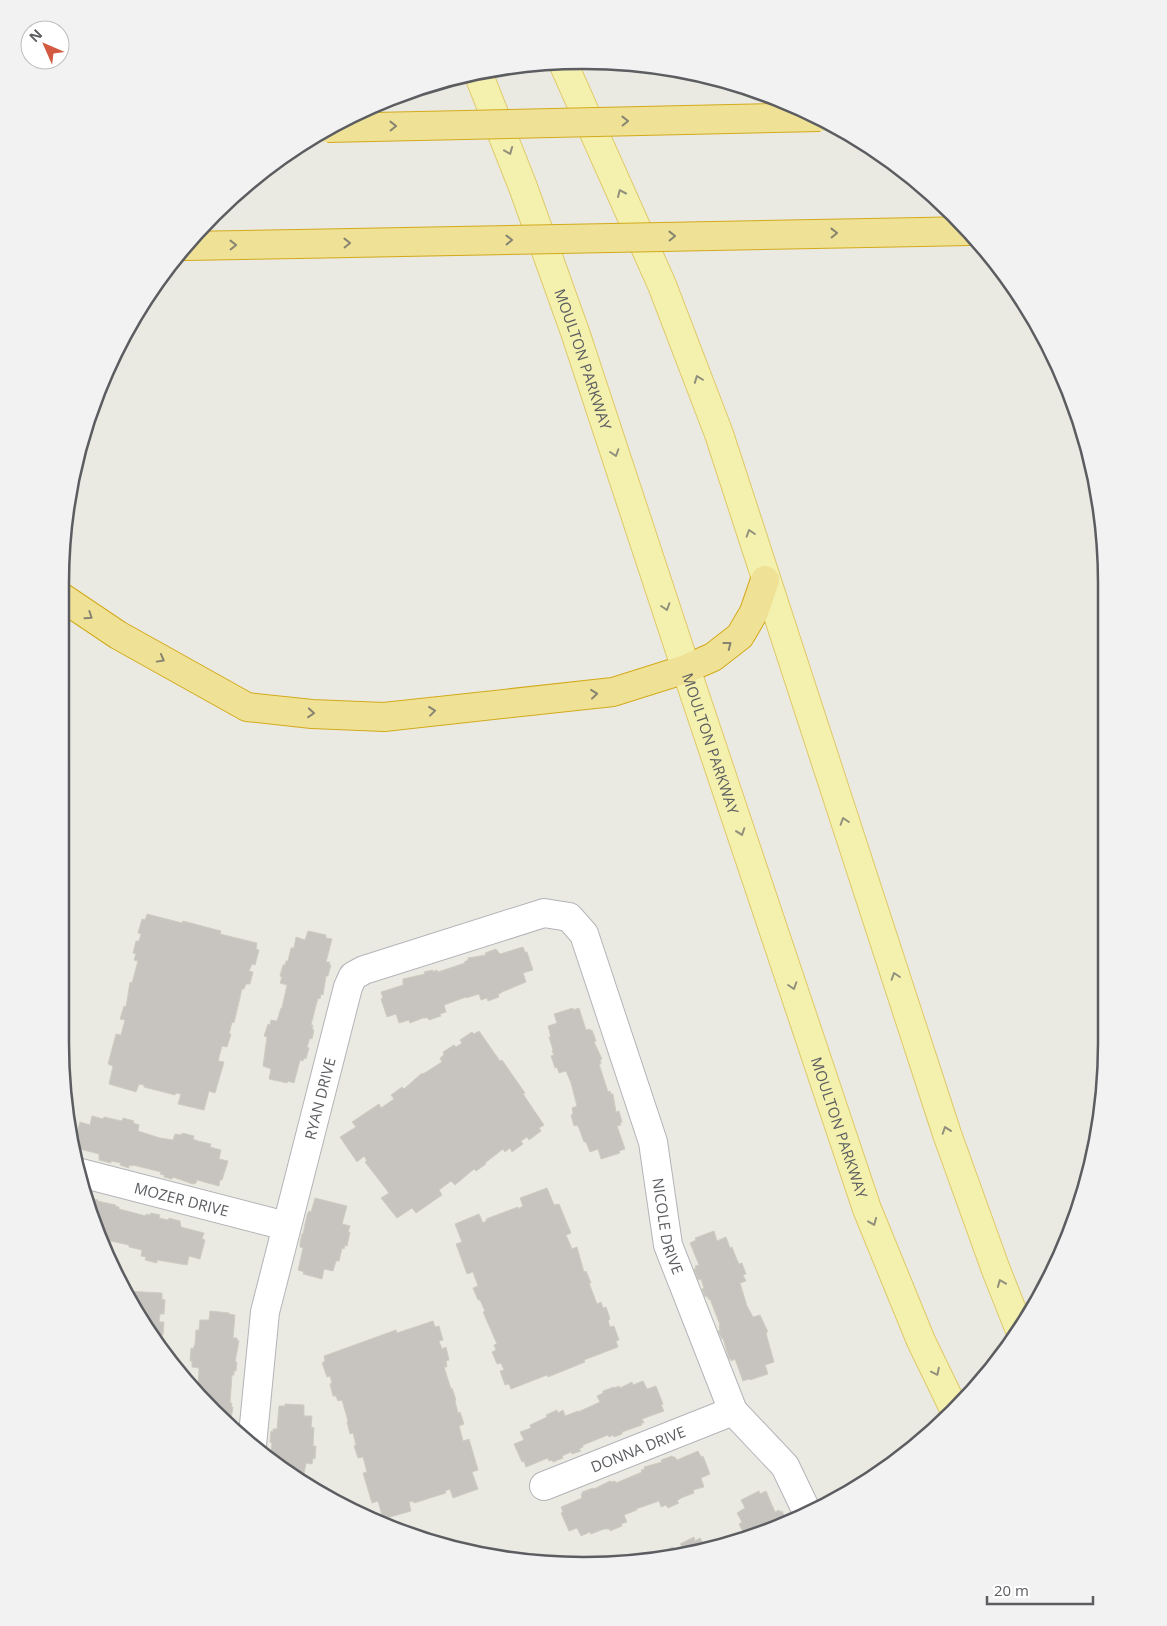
<svg xmlns="http://www.w3.org/2000/svg" width="1167" height="1626" viewBox="0 0 1167 1626" font-family="'Open Sans',sans-serif">
  <style>
    .building { fill: #c7c4bf; stroke: #cfccc1 }
    .lines { fill: none; stroke-linecap: round; stroke-linejoin: round }
    .minor-casing { stroke: #b3b4b8; stroke-width: 30 }
    .major-casing { stroke: #dfc967; stroke-width: 30 }
    .highway-casing { stroke: #d2aa1b; stroke-width: 30 }
    .minor { stroke: #fff; stroke-width: 28 }
    .major { stroke: #f4f0ae; stroke-width: 28 }
    .highway { stroke: #efe195; stroke-width: 28 }
    .highway-bridge-casing { stroke: #d2aa1b; stroke-width: 30; stroke-linecap: butt }
    .highway-bridge { stroke: #efe195; stroke-width: 28 }
    .oneway { stroke: #878571 }
    .oneway2 { stroke: #91907c }
    .labels { text-anchor: middle; dominant-baseline: central; stroke-width: 4; stroke-linejoin: round; paint-order: stroke }
    .street-label { font-size: 15px; fill: #5b5d61; stroke: #fff }
    .rim { fill: none; stroke: #5b5d61; stroke-width: 2.5 }
  </style>
  <rect width="100%" height="100%" fill="#ebeae2"/>
  <g class="building">
    <path d="M147,914l35,9 1,-2 38,10 -1,3 37,9 -1,6 3,1 -4,15 -3,-1 -3,7 4,1 -3,12h-4l-2,5h-2l-8,34 -2,-1 -3,12h2l-4,13 -5,-1 -4,15 6,1 -9,31 -6,-2 -5,19 -26,-6 3,-10 -5,-1 -1,2 -31,-8v-2l-5,-1 -3,8 -27,-8 4,-18 -5,-2 8,-30 5,1 4,-15 -5,-1 4,-13 2,1 4,-25 2,1 6,-22 -4,-1 2,-6 -3,-1 3,-12h3l2,-7 -3,-1 4,-14 3,1z"/>
    <path d="M308,931l18,4v3l6,1 -6,23h4l-1,3h2l-3,11h-2l-3,19 -2,-1 -1,5 -2,-1 -7,27h2l-1,4 2,1 -2,9 -2,-1 -3,9 2,1 -3,11 -2,-1 -1,3 -3,-1 -6,23 -6,-2 -1,2 -18,-4 2,-10 -8,-3 4,-29 -3,-1 4,-12 2,1 1,-5 6,1 4,-13h1l5,-23 -7,-2 2,-6 -2,-1 3,-11h2l1,-4h2l3,-13h3l2,-11 9,3z"/>
    <path d="M523,947l2,5h2l6,18 -10,3 3,9 -24,10 -4,3 1,2 -11,4 -1,-3 -6,2 -2,-6 -13,4v-1l-22,8 2,7 -6,2 1,2 -12,4 -1,-2h-5l-13,5 -1,-3 -10,3 -3,-9 -9,3 -6,-18 2,-1 -2,-6 22,-7v-6l22,-5 -1,-2 9,-2v2l4,-2 1,2 27,-9 -1,-1 4,-2v-2l18,-3 -1,-2 11,-4 4,5z"/>
    <path d="M573,1008v2l6,-2 7,22 4,-1 1,2 1,-1 4,11 -2,1 8,17 -2,1 1,4h-2l9,28 2,-1 1,3h2l3,18 3,-1 3,11 -2,1 1,2 -4,1 8,23 -6,2 1,2 -19,6 -3,-10 -8,3 -4,-10h-2l-5,-14 -2,-3 -3,1 -3,-11 2,-1 -1,-6 5,-2 -6,-23 -5,-12 -7,2 -2,-6 -2,1 -4,-12 3,-1 -2,-4 1,-1 -4,-13h2l-3,-11 9,-3 -3,-9z"/>
    <path d="M479,1031l21,30 2,-1 23,33 -2,1 21,31 -5,3 2,3 -12,9 -2,-3 -6,4 2,3 -11,8 -2,-4 -5,4 -2,-3 -18,14 1,1 -10,7 -2,-2 -19,16 -4,-4 -12,9 3,5 -26,18 -4,-5 -15,10 -16,-20 8,-5 -24,-31 2,-1 -3,-5 -7,6 -17,-25 16,-10 -4,-5 27,-18 2,4 13,-9 -3,-4 11,-8 2,2 18,-16 1,1 19,-12 -2,-4 4,-3 -1,-3 11,-7 2,2 6,-4 -2,-3 12,-8 2,2z"/>
    <path d="M92,1116l11,3 1,-2 18,4 1,-3 11,3 -1,2 6,2 -1,6 22,7 13,2 2,-6 7,1v-2l12,3 -1,3 5,2 13,3 -1,3 11,3 -2,9 9,2 -6,19h-2l-1,6 -22,-6 -1,3 -3,1 -20,-7 -1,2 -8,-2v-2l-4,-1 1,-2 -28,-7v1l-4,-1v3l-9,-3 1,-2 -10,-2v2l-12,-3v-6l-23,-6 2,-6 -3,-1 5,-19 10,3z"/>
    <path d="M547,1188l7,17 5,-1 12,29 -5,2 6,14 5,-2 7,25 2,-1 5,12h-2l8,21 4,-2 2,6 3,-1 4,12 -2,2 2,6 4,-1 5,14 -3,1 2,6 -34,13 1,2 -37,15 -1,-2 -36,14 -2,-5 -4,1 -5,-14 4,-1 -3,-7 -4,1 -5,-12 4,-2 -2,-5 3,-1 -14,-32 2,-1 -5,-11h-2l-5,-12 5,-2 -5,-14 -6,2 -11,-30 6,-2 -7,-18 24,-10 4,9 4,-3 -1,-1 32,-12v2l5,-3 -3,-8z"/>
    <path d="M86,1197l12,3 -1,1 19,4 -1,1 4,1v2l27,7v-2l4,1 1,-2 9,2 -1,3 9,2 1,-2 11,3 1,6 23,6 -2,6 3,1 -5,19 -11,-3 -2,9 -30,-5v3l-12,-3 1,-3 -5,-1 1,-6 -13,-3v-2l-23,-5 -2,7h-2l-17,-49z"/>
    <path d="M315,1198l32,8 -5,18 8,2 -2,6h2l-3,14 -2,-1 -1,4 -2,-1 -3,13h-3l-3,10 -9,-2 -2,10 -19,-5 1,-2 -6,-2 5,-22 -3,-1v-4l2,-9h1l4,-19 2,-4 2,1z"/>
    <path d="M714,1231l3,10 9,-4 4,11 2,-1 5,13 2,4 3,-1 4,11 -3,1 3,6 -6,2 7,23 6,11 7,-2 8,17h-2l1,5 7,25 -9,3 3,9 -18,6 -1,-1 -6,2 -8,-22 -4,2v-2h-2l-6,-21 -1,1 -4,-8 2,-1 -1,-4 1,-1 -10,-26 -1,1 -2,-4 -2,1 -3,-8 2,-1 -3,-9 -3,1 -4,-11 2,-1 -1,-2 4,-1 -9,-22 6,-3 -1,-2z"/>
    <path d="M125,1291l37,2v6l3,1 -1,14h-4l-1,8h5l-1,13h-4l-1,6h-3l-7,-8z"/>
    <path d="M210,1311l19,2v1l6,1 -2,23h4v2l2,1 -4,21h2l-1,9h-2v4h-2l-2,28h2l-1,4h2l-3,18 2,1v3l-34,-38 1,-23 -7,-1v-6h-2l1,-13 2,1 2,-5 1,-14h3l1,-10h9z"/>
    <path d="M433,1321l2,6 4,-1 4,14 -4,1 3,8 4,-2 3,13 -3,1 1,6h-3l7,22 1,-1 4,12 -1,1 3,12 2,-1 4,12 -5,2 4,15 6,-2 9,31 -6,2 6,17 -25,9 -3,-9 -5,2 1,2 -32,10 -1,-2 -4,1 2,9 -28,8 -5,-18 -6,2 -9,-30 4,-1 -4,-15 -5,1 -4,-12 2,-1 -3,-12 -3,1 -3,-12 1,-1 -6,-21 -4,1 -2,-5h-3l-3,-12 2,-1 -2,-7 -3,1 -5,-14 3,-2 -1,-5 72,-26 1,3z"/>
    <path d="M643,1381l4,8 9,-3 7,18 -2,1 3,6 -22,8 2,4h-3l1,2 -20,7v2l-8,3 -1,-2 -4,2 -1,-2 -25,10v2l-4,2 2,2 -9,3 -1,-2 -9,4 1,2 -10,4 -1,-2 -3,1 -1,-3 -22,9 -2,-6 -2,1 -8,-18 10,-4 -4,-8 11,-4 -1,-3 17,-8 -1,-2 11,-5 1,3 5,-3 2,6 13,-5v1l22,-10 -3,-6 6,-3v-2l11,-4 1,1 4,-2 1,2 12,-6 1,3z"/>
    <path d="M285,1404l19,1v11h8l-1,11 3,1 -1,18h3l-1,13 -2,-1 -1,6 -6,-1 -3,16 -34,-23v-4h2l1,-9 -2,-1 1,-11 2,1v-3h4l2,-23h6z"/>
    <path d="M698,1451l3,6 2,-1 7,18 -9,4 3,9 -11,3 1,3 -13,5 -4,3 2,2 -11,5 -2,-3 -5,2 -2,-6 -23,8 1,1 -13,5 3,7 -6,2 1,2 -12,5v-2h-6l-13,5 -1,-2 -9,4 -4,-8 -8,3 -8,-18 2,-1 -2,-5 21,-9 -1,-4h2l-1,-2 11,-4 1,1 16,-8 1,1 4,-1 1,2 26,-11 -1,-2 4,-1 -1,-2 18,-5 -1,-2 11,-4 1,1h2l2,3z"/>
    <path d="M759,1491l1,3 6,-3 9,21 4,-2 1,2 2,-1 5,11 -2,1 1,2 -42,12 1,-1 -6,-12 3,-2 -5,-9 8,-5 -4,-8z"/>
    <path d="M694,1537l1,4 5,-3 5,9 -47,13v-2l5,-3 -2,-3 12,-5 2,3 7,-4 -2,-2z"/>
  </g>
  <g class="lines">
    <defs>
      <g id="minor">
        <path id="s1" d="M77,1172l209,54"/>
        <path id="s2" d="M252,1445l13,-133 83,-325 5,-11 11,-6 180,-57 25,4 15,17 69,208 15,103 65,166 52,55 23,48"/>
        <path id="s3" d="M544,1486l189,-75"/>
      </g>
      <g id="major">
        <path d="M563,63l99,222 57,149 228,700 49,136 23,58"/>
        <path id="s4" d="M478,73l45,114 52,145 111,337 181,540 54,132 33,68"/>
      </g>
      <g id="highway">
        <path d="M921,232l48,-1"/>
        <path d="M185,246l113,-2"/>
        <path d="M60,596l58,39 129,72 65,7 72,3 229,-25 73,-23 27,-12 27,-21 14,-24 11,-32"/>
      </g>
    </defs>
    <use href="#minor" class="minor-casing"/>
    <use href="#major" class="major-casing"/>
    <use href="#highway" class="highway-casing"/>
    <use href="#minor" class="minor"/>
    <use href="#major" class="major"/>
    <use href="#highway" class="highway"/>
    <defs>
      <g id="highway-bridge">
        <path d="M327,128l493,-11"/>
        <path d="M298,244l623,-12"/>
      </g>
    </defs>
    <use href="#highway-bridge" class="highway-bridge-casing"/>
    <use href="#highway-bridge" class="highway-bridge"/>
  </g>
  <defs><path id="oneway-chevron" d="M-2-3.5L2.5 0L-2 3.5" fill="none" stroke-width="1.6" stroke-linecap="round" stroke-linejoin="round" transform="scale(1.25)"/></defs>
  <g class="oneway">
    <use href="#oneway-chevron" transform="translate(625 121) rotate(-1)"/>
    <use href="#oneway-chevron" transform="translate(393 126) rotate(-1)"/>
    <use href="#oneway-chevron" transform="translate(834 233) rotate(-1)"/>
    <use href="#oneway-chevron" transform="translate(672 236) rotate(-1)"/>
    <use href="#oneway-chevron" transform="translate(509 240) rotate(-1)"/>
    <use href="#oneway-chevron" transform="translate(347 243) rotate(-1)"/>
    <use href="#oneway-chevron" transform="translate(233 245) rotate(-1)"/>
    <use href="#oneway-chevron" transform="translate(89 616) rotate(34)"/>
    <use href="#oneway-chevron" transform="translate(728 645) rotate(-38)"/>
    <use href="#oneway-chevron" transform="translate(161 659) rotate(29)"/>
    <use href="#oneway-chevron" transform="translate(594 694) rotate(-6)"/>
    <use href="#oneway-chevron" transform="translate(432 711) rotate(-7)"/>
    <use href="#oneway-chevron" transform="translate(311 713) rotate(5)"/>
  </g>
  <g class="oneway2">
    <use href="#oneway-chevron" transform="translate(509 151) rotate(68)"/>
    <use href="#oneway-chevron" transform="translate(621 193) rotate(-114)"/>
    <use href="#oneway-chevron" transform="translate(698 379) rotate(-111)"/>
    <use href="#oneway-chevron" transform="translate(615 453) rotate(72)"/>
    <use href="#oneway-chevron" transform="translate(750 533) rotate(-108)"/>
    <use href="#oneway-chevron" transform="translate(666 607) rotate(72)"/>
    <use href="#oneway-chevron" transform="translate(844 821) rotate(-108)"/>
    <use href="#oneway-chevron" transform="translate(741 832) rotate(71)"/>
    <use href="#oneway-chevron" transform="translate(895 976) rotate(-108)"/>
    <use href="#oneway-chevron" transform="translate(793 986) rotate(72)"/>
    <use href="#oneway-chevron" transform="translate(946 1130) rotate(-109)"/>
    <use href="#oneway-chevron" transform="translate(873 1222) rotate(68)"/>
    <use href="#oneway-chevron" transform="translate(1001 1283) rotate(-112)"/>
    <use href="#oneway-chevron" transform="translate(936 1372) rotate(64)"/>
  </g>
  <g class="labels">
    <g class="street-label">
      <text stroke="none"><textPath href="#s4" startOffset="305">MOULTON PARKWAY</textPath></text>
      <text stroke="none"><textPath href="#s4" startOffset="710">MOULTON PARKWAY</textPath></text>
      <text stroke="none"><textPath href="#s2" startOffset="354">RYAN DRIVE</textPath></text>
      <text stroke="none"><textPath href="#s4" startOffset="1115">MOULTON PARKWAY</textPath></text>
      <text stroke="none"><textPath href="#s1" startOffset="108">MOZER DRIVE</textPath></text>
      <text stroke="none"><textPath href="#s2" startOffset="1035">NICOLE DRIVE</textPath></text>
      <text stroke="none"><textPath href="#s3" startOffset="101">DONNA DRIVE</textPath></text>
    </g>
  </g>
  <path d="M0 0H1167V1626H0ZM583 69H584A514 514 0 0 1 1098 583V1043A514 514 0 0 1 584 1557H583A514 514 0 0 1 69 1043V583A514 514 0 0 1 583 69Z" fill="#f2f2f2" fill-rule="evenodd"/>
  <path class="rim" d="M583 69H584A514 514 0 0 1 1098 583V1043A514 514 0 0 1 584 1557H583A514 514 0 0 1 69 1043V583A514 514 0 0 1 583 69Z"/>
  <g transform="translate(45 45) rotate(315)"><circle r="24" fill="#ffffff" stroke="#bdbec0"/>
  <path d="M0-4L9 19L0 12L-9 19Z" fill="#d35a41"/>
  <text y="-8" font-size="14" font-weight="bold" text-anchor="middle" fill="#5b5d61">N</text>
  </g>
  <path d="M987 1596v8h106v-8" fill="none" stroke="#5b5d61" stroke-width="2.5"/>
  <text x="994" y="1596" font-size="15" fill="#5b5d61" stroke="#ffffff" stroke-width="4" paint-order="stroke">20 m</text>
</svg>
